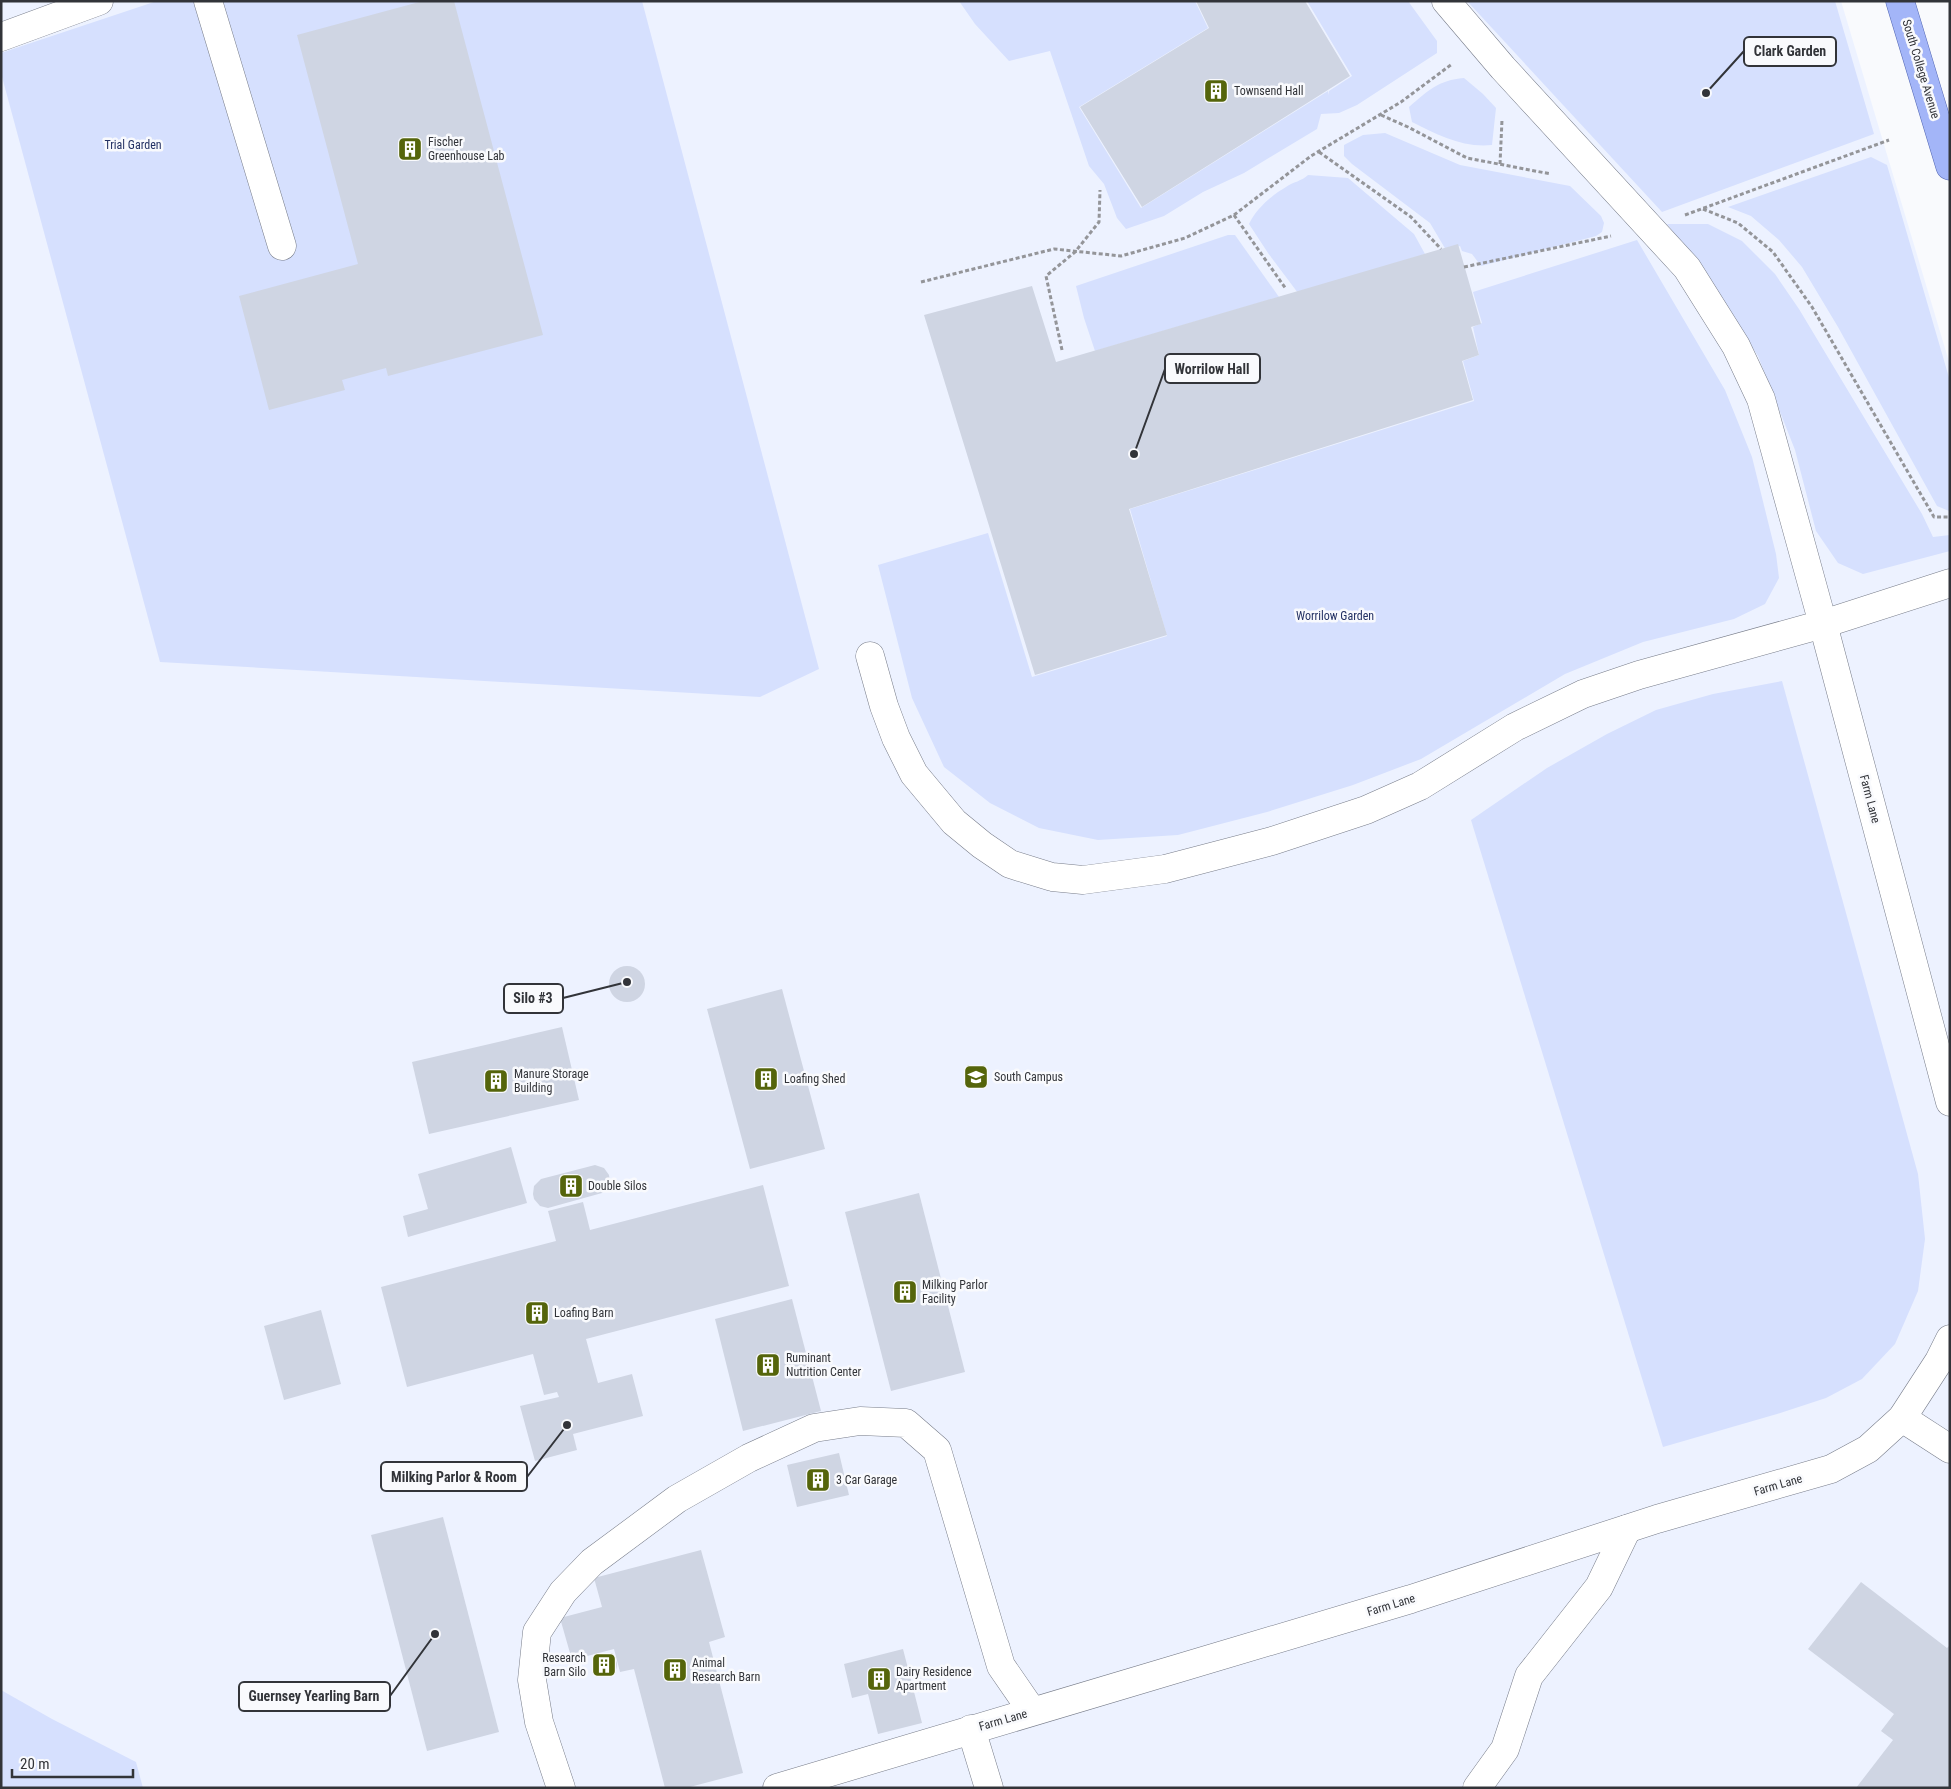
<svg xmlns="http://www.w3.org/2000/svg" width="1951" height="1789" viewBox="0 0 1951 1789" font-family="'Roboto Condensed',sans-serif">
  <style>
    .built { fill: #edf2ff }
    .green { fill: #d6e0fe }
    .building { fill: #cfd5e3 }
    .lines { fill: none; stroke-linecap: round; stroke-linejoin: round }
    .minor-casing { stroke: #787d8a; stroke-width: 29 }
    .major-casing { stroke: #5468b3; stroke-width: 29 }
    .path { stroke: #949599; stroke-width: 3; stroke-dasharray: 4 2.5; stroke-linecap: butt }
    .minor { stroke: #fff; stroke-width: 28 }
    .major { stroke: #a3b5f8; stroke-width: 28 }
    .labels { text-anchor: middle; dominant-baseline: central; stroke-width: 5; stroke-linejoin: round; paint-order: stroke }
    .street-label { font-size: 12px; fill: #323439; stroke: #f9fafd }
    .poi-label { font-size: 12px; fill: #323439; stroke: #f9fafd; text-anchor: start }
    .park-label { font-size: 12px; fill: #243264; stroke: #f9fafd }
    .leader { fill: none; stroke: #323439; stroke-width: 2 }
    .callout-dot { fill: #323439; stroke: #f9fafd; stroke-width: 2 }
    .callout { fill: #f9fafd; stroke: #323439; stroke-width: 2 }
    .callout-label { font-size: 14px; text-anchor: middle; font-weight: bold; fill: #323439 }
  </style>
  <rect width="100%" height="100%" fill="#f9fafd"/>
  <path class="built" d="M1,1h1840l109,364v1423h-1949z"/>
  <g class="green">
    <path d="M157,1h485l177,668 -59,28 -600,-35 -159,-589v-20z"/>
    <path d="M959,1h236l13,27 -129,79 62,101 187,-117v4l1,-4 23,-15 -45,-75h101l29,40v12l-80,52 -18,8 -18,1 -4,15 -73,44 -41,19 -39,24 -38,13 -9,-11 -13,-34 -15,-18 -39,-115 -41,10 -34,-37z"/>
    <path d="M1467,1h368l39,133 -212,78z"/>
    <path d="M1464,78l19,16 13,14 -4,37c-29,3 -55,-10 -80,-23l-3,-15c19,-16 29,-27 55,-29z"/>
    <path d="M1385,133l75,32 110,21 31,30 3,7 -2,9 -6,4 -115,30 -9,-12 -10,-3 -2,-5 -14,4 -16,-27 -78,-59 -8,-8v-11l19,-10z"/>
    <path d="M1871,157l16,8 63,216 -1,130 -12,-5 -99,-179 -36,-60 -23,-27 -28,-24 -23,-9z"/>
    <path d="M1308,175l40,3 66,56 11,20 -127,39 -30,-40 -19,-29c7,-15 23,-29 37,-37 7,-5 16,-6 22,-12z"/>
    <path d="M1667,224h41l34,17 33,33 24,35 123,205 11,23 17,-2v16l-87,23 -25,-11 -22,-32 -21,-81 -37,-94 -44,-68z"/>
    <path d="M1228,235h7l44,62 -184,54 -11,-33 -8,-32z"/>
    <path d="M1637,240l88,150 27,67 24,97 3,24 -14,26 -31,15 -91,23 -78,32 -144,85 -68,26 -86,27 -89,23 -80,5 -59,-12 -49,-25 -46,-36 -32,-69 -34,-133 110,-32 44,144 135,-41 -37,-127 344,-108 -11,-40 16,-6 -6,-28 9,-4 -9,-31z"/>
    <path d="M1782,681l136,493 7,65 -7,52 -23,53 -33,35 -36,19 -49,16 -114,33 -192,-627 76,-52 60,-34 49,-24 57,-16z"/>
    <path d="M1,1690l51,29 84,43 7,26h-142z"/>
  </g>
  <g class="building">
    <path d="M423,1h31l89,334 -155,41 -2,-8 -44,12 3,10 -76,20 -30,-114 119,-32 -61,-229z"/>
    <path d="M1196,1h109l45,75 -208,131 -62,-100 129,-79z"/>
    <path d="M1458,244l23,80 -10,3 8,28 -17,6 11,39 -344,109 38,126 -132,40 -111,-360 108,-29 24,76z"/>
    <circle cx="627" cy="984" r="18"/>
    <path d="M782,989l43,160 -75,20 -43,-160z"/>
    <path d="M562,1027l17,73 -150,34 -17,-72z"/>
    <path d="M511,1147l16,56 -119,34 -5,-21 25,-7 -10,-35z"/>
    <path d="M595,1165l9,3 5,7 1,9 -8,9 -54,15 -8,-2 -6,-7 -1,-5 1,-8 7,-7z"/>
    <path d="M763,1185l26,101 -203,53 12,44 34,-9 11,42 -70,18 4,16 -42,11 -15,-55 39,-9 -2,-5 -13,3 -11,-41 -126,33 -26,-100 175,-46 -8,-30 35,-9 7,28z"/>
    <path d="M919,1193l46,179 -74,19 -46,-179z"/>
    <path d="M792,1299l29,112 -78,20 -28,-112z"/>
    <path d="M321,1310l20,74 -57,16 -20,-74z"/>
    <path d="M839,1453l10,42 -52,12 -10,-42z"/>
    <path d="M443,1517l56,215 -72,19 -56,-216z"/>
    <path d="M701,1550l24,87 -16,5 34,131 -57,15h-21l-31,-119 -14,3 -6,-23 -42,11 -12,-42 42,-11 -8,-29z"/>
    <path d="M1861,1582l86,66 3,-3v143h-94l37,-48 -12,-9 13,-17 -86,-65z"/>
    <path d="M903,1649l19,74 -44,11 -10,-40 -16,4 -8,-34z"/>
    <circle cx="605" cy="1665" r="12"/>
  </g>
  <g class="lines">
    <defs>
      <g id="minor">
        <path d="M208,1l74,245"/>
        <path d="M1,37l98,-36"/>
        <path d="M1950,583l-127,41 127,478"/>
        <path d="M870,656l14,50 12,32 18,36 40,48 28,23 28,19 42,13 31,3 82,-11 107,-28 94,-31 54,-24 95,-59 68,-33 56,-19 184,-51 -62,-225 -25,-53 -49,-78 -184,-200 -57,-67"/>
        <path d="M1902,1418l48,31"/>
        <path d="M971,1729l18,59"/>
        <path d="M561,1788l-22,-66 -7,-42 5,-48 26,-40 29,-30 85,-63 72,-41 65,-30 46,-7 46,2 31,27 64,216 31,45"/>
        <path d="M777,1788l634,-189 246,-80 174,-50 37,-20 34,-31 37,-57 11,-22"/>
        <path d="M1477,1788l28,-39 24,-73 70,-89 28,-58"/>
      </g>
      <path id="major" d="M1900,1l50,165"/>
    </defs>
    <use href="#minor" class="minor-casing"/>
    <use href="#major" class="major-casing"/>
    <g class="path">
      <path d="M1381,115l27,12 59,31 84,16"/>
      <path d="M1319,152l92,65 30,32"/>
      <path d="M1500,164l2,-44"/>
      <path d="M1703,209l35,14 35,29 39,55 122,210h16"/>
      <path d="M1234,215l52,74"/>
      <path d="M1685,215l204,-75"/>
      <path d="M1464,267l147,-31"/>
      <path d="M921,282l133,-33 67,7 64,-18 49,-23 77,-59 90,-54 51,-38"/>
      <path d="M1062,350l-16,-74 29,-24 24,-30 1,-32"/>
    </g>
    <use href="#minor" class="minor"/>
    <use href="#major" class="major"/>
  </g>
  <defs>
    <symbol id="building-square" viewBox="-11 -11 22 22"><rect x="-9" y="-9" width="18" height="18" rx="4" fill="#55650b" stroke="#f9fafd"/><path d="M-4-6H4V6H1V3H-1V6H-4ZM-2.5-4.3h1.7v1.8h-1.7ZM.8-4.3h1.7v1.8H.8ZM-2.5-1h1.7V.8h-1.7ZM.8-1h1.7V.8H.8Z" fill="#fff"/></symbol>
    <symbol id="university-square" viewBox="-11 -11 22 22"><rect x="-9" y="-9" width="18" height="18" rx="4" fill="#55650b" stroke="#f9fafd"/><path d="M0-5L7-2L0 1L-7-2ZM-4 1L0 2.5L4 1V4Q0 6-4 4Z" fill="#fff"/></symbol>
  </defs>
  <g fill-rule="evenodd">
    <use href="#building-square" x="1202" y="77" width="28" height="28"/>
    <use href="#building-square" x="396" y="135" width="28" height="28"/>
    <use href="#university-square" x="962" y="1063" width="28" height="28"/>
    <use href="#building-square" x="752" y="1065" width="28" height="28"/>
    <use href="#building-square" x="482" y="1067" width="28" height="28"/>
    <use href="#building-square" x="557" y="1172" width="28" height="28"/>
    <use href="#building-square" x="891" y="1278" width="28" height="28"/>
    <use href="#building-square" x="523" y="1299" width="28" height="28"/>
    <use href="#building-square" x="754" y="1351" width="28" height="28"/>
    <use href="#building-square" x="804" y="1466" width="28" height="28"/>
    <use href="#building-square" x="590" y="1651" width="28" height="28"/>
    <use href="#building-square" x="661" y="1656" width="28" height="28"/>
    <use href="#building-square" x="865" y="1665" width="28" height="28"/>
  </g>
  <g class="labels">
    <g class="street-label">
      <text transform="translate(1921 69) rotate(73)">South College Avenue</text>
      <text transform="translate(1870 799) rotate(75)">Farm Lane</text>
      <text transform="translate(1778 1485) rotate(-16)">Farm Lane</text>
      <text transform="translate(1391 1605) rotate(-17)">Farm Lane</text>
      <text transform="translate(1003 1720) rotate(-16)">Farm Lane</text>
    </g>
    <g class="poi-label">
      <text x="1234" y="91">Townsend Hall</text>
      <text x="428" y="142">Fischer<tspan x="428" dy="14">Greenhouse Lab</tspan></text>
      <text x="514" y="1074">Manure Storage<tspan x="514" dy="14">Building</tspan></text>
      <text x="994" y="1077">South Campus</text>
      <text x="784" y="1079">Loafing Shed</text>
      <text x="588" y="1186">Double Silos</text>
      <text x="922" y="1285">Milking Parlor<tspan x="922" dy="14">Facility</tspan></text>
      <text x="554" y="1313">Loafing Barn</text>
      <text x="786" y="1358">Ruminant<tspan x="786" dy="14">Nutrition Center</tspan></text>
      <text x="836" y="1480">3 Car Garage</text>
      <text x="586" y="1658" text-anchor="end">Research<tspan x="586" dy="14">Barn Silo</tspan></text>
      <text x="692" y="1663">Animal<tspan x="692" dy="14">Research Barn</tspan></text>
      <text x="896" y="1672">Dairy Residence<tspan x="896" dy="14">Apartment</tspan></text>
    </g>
    <g class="park-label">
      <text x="133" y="145">Trial Garden</text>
      <text x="1335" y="616">Worrilow Garden</text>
    </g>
  </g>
  <path class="leader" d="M1706 93L1744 51M1134 454L1165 369M627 982L563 998M567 1425L527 1477M435 1634L390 1696"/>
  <g class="callout-dot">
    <circle cx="1706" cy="93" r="5"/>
    <circle cx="1134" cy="454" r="5"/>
    <circle cx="627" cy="982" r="5"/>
    <circle cx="567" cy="1425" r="5"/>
    <circle cx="435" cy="1634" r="5"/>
  </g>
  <g class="callout">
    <rect x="1744" y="37" width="92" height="29" rx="5"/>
    <rect x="1165" y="354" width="95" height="29" rx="5"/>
    <rect x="504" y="984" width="59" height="29" rx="5"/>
    <rect x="381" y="1462" width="146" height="29" rx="5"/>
    <rect x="239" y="1682" width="151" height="29" rx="5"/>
  </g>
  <g class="callout-label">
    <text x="1790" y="56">Clark Garden</text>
    <text x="1212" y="374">Worrilow Hall</text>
    <text x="533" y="1003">Silo #3</text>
    <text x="454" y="1482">Milking Parlor &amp; Room</text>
    <text x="314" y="1701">Guernsey Yearling Barn</text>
  </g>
  <rect width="1951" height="1789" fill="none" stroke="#323439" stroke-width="5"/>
  <path d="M12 1769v8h121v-8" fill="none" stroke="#323439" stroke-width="2.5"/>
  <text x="20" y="1769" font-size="15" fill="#323439" stroke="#f9fafd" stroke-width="4" paint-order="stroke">20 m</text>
</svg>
